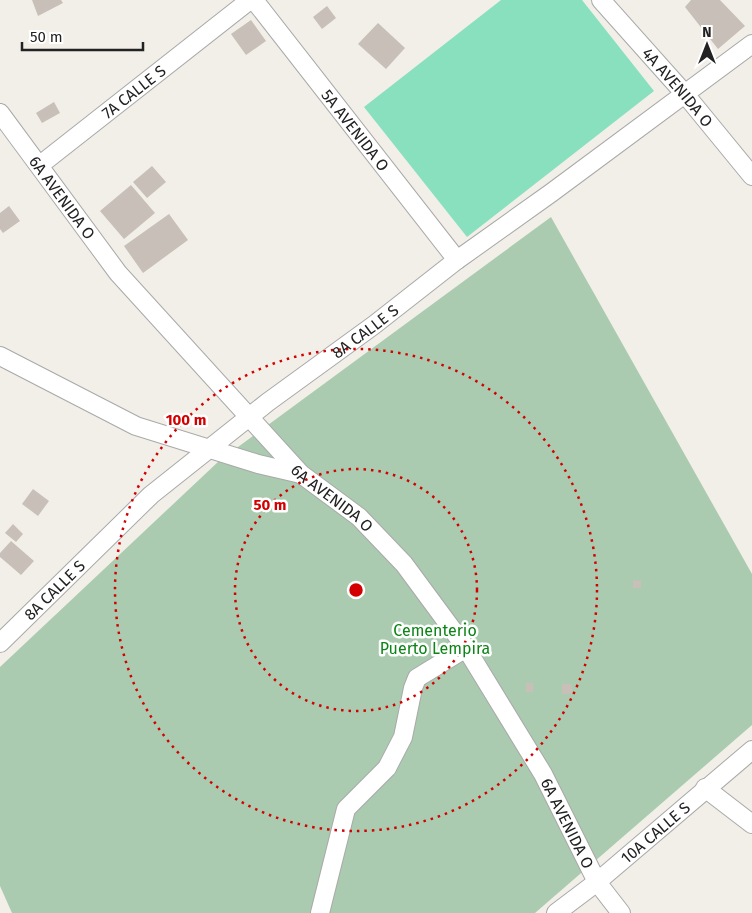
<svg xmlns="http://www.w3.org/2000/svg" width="752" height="913" viewBox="0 0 752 913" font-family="'Fira Sans',sans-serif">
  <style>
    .cemetery { fill: #aacbaf }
    .pitch { fill: #88e0be }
    .building { fill: #c7bfb8 }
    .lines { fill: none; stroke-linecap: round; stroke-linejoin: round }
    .minor-casing { stroke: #a9a9a9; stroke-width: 20 }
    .minor { stroke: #fff; stroke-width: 18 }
    .ring { fill: none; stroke: #d40000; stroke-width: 2.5; stroke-dasharray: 2.5 5 }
    .labels { text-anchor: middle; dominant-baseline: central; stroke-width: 5; stroke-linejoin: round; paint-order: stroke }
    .street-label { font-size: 16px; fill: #222; stroke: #fff }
    .park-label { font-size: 16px; fill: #0c8416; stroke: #fff }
    .centre { fill: #d40000; stroke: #fff; stroke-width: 2.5 }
    .ring-label { font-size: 15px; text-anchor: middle; font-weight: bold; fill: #d40000; stroke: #fff; stroke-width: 5; stroke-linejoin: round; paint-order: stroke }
  </style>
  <rect width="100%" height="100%" fill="#f2efe9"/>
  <path class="cemetery" d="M551,217l201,357v151l-217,188h-523l-12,-27v-219l219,-206z"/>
  <path class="pitch" d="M501,0h81l72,91 -187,146 -103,-130z"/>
  <g class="building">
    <path d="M32,0h29l2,3 -25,13z"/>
    <path d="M691,0h29l25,26 -27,23 -33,-42z"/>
    <path d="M327,6l9,12 -14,11 -9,-12z"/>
    <path d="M251,20l15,21 -20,14 -15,-21z"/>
    <path d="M378,23l27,25 -19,21 -28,-25z"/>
    <path d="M54,102l6,11 -18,10 -6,-10z"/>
    <path d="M152,166l14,16 -19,16 -14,-16z"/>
    <path d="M131,185l24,28 -31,26 -24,-28z"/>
    <path d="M9,206l11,15 -17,12 -3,-4v-16z"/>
    <path d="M169,214l19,26 -45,33 -19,-27z"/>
    <path d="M33,489l16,12 -11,15 -16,-12z"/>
    <path d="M13,524l10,10 -7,8 -11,-9z"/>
    <path d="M11,541l23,20 -13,14 -21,-18v-4z"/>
    <path d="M633,580l8,1v7h-8z"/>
    <rect x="526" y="683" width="7" height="9"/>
    <rect x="562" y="684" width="10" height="10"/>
  </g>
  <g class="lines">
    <defs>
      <g id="minor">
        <path id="s1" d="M254,0l203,260"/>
        <path id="s2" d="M601,0l83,93 68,83"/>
        <path id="s3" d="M0,113l118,160 183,201 58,43 45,47 62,84 77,126 54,108 24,31"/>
        <path id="s4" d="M40,165l210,-165"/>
        <path d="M0,356l136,70 122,38 43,10"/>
        <path id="s5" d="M0,643l151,-148 117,-93 106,-77 83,-65 94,-67 201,-149"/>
        <path d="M705,788l47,36"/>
        <path d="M320,913l26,-104 41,-41 16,-31 10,-49 4,-10 49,-30"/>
        <path id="s6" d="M556,913l41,-31 155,-132"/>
      </g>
    </defs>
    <use href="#minor" class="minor-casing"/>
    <use href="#minor" class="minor"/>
  </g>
  <g class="ring">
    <circle cx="356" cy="590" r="121"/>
    <circle cx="356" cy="590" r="241"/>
  </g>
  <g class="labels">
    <g class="street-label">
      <text stroke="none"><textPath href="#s2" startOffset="116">4A AVENIDA O</textPath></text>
      <text stroke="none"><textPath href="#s4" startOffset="119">7A CALLE S</textPath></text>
      <text stroke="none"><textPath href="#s1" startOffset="165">5A AVENIDA O</textPath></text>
      <text stroke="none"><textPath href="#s3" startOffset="105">6A AVENIDA O</textPath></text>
      <text stroke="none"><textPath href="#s5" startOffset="481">8A CALLE S</textPath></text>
      <text stroke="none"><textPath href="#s3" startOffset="510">6A AVENIDA O</textPath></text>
      <text stroke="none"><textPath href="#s5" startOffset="76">8A CALLE S</textPath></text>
      <text stroke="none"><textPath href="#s3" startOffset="915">6A AVENIDA O</textPath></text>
      <text stroke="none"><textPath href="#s6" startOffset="128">10A CALLE S</textPath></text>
    </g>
    <g class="park-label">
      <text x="435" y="630">Cementerio<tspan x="435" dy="18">Puerto Lempira</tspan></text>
    </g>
  </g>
  <circle cx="356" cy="590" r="8" class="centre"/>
  <g class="ring-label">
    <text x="186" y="425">100 m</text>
    <text x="270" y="510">50 m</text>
  </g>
  <g transform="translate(707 45)" stroke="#ffffff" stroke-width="4" paint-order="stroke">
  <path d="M0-4L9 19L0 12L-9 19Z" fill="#222222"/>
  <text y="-8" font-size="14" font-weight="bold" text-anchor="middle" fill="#222222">N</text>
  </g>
  <path d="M22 42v8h121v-8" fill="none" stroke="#222222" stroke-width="2.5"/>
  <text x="30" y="42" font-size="15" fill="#222222" stroke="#ffffff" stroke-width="4" paint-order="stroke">50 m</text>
</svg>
